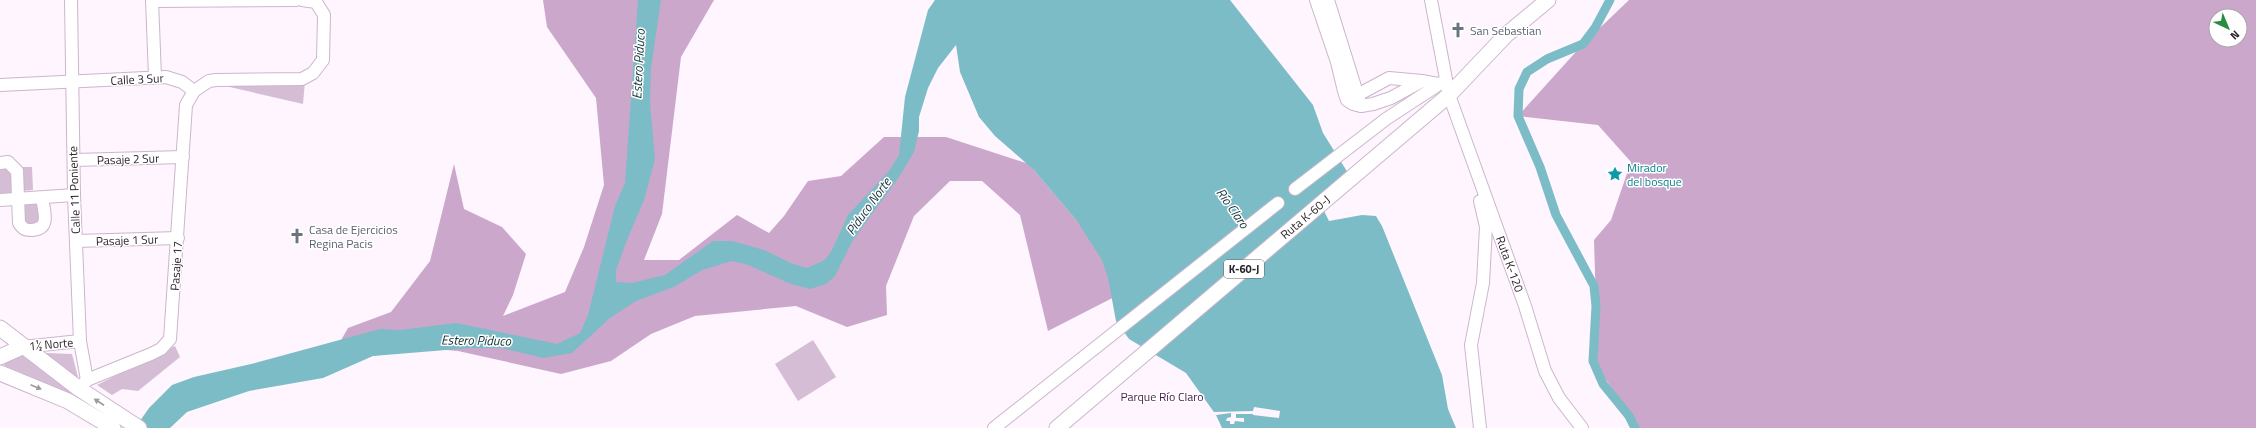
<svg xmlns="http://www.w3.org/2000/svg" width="2256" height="428" viewBox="0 0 2256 428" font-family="'Titillium Web',sans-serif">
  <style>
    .green { fill: #d5bdd6 }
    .forest { fill: #cba7cc; fill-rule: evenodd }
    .water { fill: #7cbcc7 }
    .pier { fill: #fef5fe }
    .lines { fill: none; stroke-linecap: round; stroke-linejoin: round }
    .canal { stroke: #7cbcc7; stroke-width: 9 }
    .minor-casing { stroke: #cbb6cc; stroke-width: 14 }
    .major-casing { stroke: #cbb6cc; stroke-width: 17 }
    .minor { stroke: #fff; stroke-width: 12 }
    .major { stroke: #fff; stroke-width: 15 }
    .oneway { fill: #9e9a9e }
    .labels { text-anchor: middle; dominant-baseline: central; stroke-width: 3; stroke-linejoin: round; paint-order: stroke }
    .shield { fill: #fff; stroke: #686268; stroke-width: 1 }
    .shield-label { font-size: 11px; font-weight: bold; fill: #271f27 }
    .worship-label { font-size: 12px; fill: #5b616d; stroke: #fff; text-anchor: start }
    .street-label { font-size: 12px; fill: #271f27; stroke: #fff }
    .culture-label { font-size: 12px; fill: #0d838f; stroke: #fff; text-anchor: start }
    .park-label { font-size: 12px; fill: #481c4b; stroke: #fff }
    .water-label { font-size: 13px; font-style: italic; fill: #103035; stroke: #fff }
  </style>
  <rect width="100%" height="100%" fill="#fef5fe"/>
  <g class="green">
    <path d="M305,81l-2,23 -82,-19z"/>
    <path d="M0,163l12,1 5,35 25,-1 3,23 -18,9 -10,-31 -17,1z"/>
    <path d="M20,167h12l1,23 -12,1z"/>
    <path d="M813,340l23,37 -38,24 -23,-37z"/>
    <path d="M175,346l5,11 -42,34 -16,-2 -10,6 -15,-10z"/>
    <path d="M47,353l25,1 6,23 -5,-1 -30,-22z"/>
    <path d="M25,355l96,70 -1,3 -116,-62 1,-4z"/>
  </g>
  <g class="forest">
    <path d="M543,0h171l-33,57 -19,157 -18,46h35l58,-45 32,18 15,-17 24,-35 33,-5 43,-39h62l83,27 66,78 35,47 -82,42 -28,-116 -38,-34h-32l-36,35 -28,70 1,29 -40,12 -51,-21 -101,10 -44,18 -40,27 -50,13 -103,-23 -35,-3 -95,15 20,-35 43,-16 39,-51 24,-97 10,45 38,18 24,27 -13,41 -10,21 62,-24 19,-45 20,-62 -8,-87 -49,-71z"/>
    <path d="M1629,0h627v428h-617l-46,-67 3,-55 -2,-66 17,-20 20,-58 -33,-37 -80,-9 65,-72zM2216,16h24v24h-24z"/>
  </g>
  <path class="water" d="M638,0h23l-10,68 -1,35 5,56 -11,41 -17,40 -11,30v12l16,1 33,-8 48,-34h19l32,9 29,14 14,4 18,-8 7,-10 16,-35 41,-44 10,-16 6,-58 23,-87 7,-10h295l83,105 10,28 25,40 -28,30 9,18 33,-6 14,1 6,10 60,149 6,34 8,19h-234l-6,-13 -30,-42 -57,-34 -13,-18 -8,-43 -6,-18 -25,-39 -43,-51 -39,-34 -16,-19 -19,-45 -4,-27 -18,23 -10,20 -9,29v14l-5,21 -15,25 -46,63 -18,36 -9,8 -16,5 -19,-5 -43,-19 -16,-4 -30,9 -28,17 -38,14 -26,17 -38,35 -29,5 -41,-10h-32l-97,8 -50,22 -74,13 -62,21 -17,16h-35l14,-20 23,-23 22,-8 57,-13 129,-35 20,1 56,-7 101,21 23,-11 8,-18 27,-109 10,-23z"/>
  <path class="pier" d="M1254,407l26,4 -1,7 -26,-3v-1h-17v4h8v4l-9,-1 -1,3h-4v-3h-4l1,-3 4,-1v-4l-15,2 -3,-3 40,-1z"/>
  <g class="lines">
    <path class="canal" d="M1610,0l-15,28 -12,16 -36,15 -20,13 -8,17 -1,27 22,51 16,48 38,71 2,20 -3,55 10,23 26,32 6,12"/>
    <defs>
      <g id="minor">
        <path d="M71,0l3,195 6,146 7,39"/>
        <path d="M152,0l3,77"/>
        <path d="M1316,0l21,62 7,29 3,9 6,4 8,2 12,-2 18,-6 31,-17 16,3"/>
        <path d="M1328,0l33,106"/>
        <path d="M1431,0l18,95 76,211 20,65 14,27 23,30"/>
        <path d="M152,1l144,-1"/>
        <path d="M0,85l166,-8 16,5 12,9 15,-10 7,-1 86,-1 11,-6 10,-13 1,-45 -8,-13 -14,-2"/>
        <path d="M1350,99l39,-21 33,3"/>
        <path d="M74,160l109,-3"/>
        <path d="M0,163l8,-1 9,9 2,52c4,6 6,7 13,7 19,-1 12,-18 10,-32"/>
        <path d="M1295,189l91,-70 55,-36"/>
        <path d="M0,200l74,-5"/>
        <path d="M76,241l102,-3"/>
        <path d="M22,347l58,-6"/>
        <path d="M82,385l5,-5 64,-26 10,-5 9,-10 16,-234 8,-14"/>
        <path d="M994,428l284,-225"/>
        <path d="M1480,428l-9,-83 12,-62 3,-56 -6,-26"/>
      </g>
      <g id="major">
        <path d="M0,328l78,60 61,40"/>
        <path d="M0,357l22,-10"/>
        <path d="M0,373l68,28 45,27"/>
        <path d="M1057,428l392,-333 57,-60 42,-35"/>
      </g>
    </defs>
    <use href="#minor" class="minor-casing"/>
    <use href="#major" class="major-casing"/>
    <use href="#minor" class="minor"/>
    <use href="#major" class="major"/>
  </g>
  <defs><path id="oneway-solid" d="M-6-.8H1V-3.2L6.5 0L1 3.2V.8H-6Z"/></defs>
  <g class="oneway">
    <use href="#oneway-solid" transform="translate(36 387) rotate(23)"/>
    <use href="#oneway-solid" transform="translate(99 402) rotate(-147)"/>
  </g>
  <defs>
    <symbol id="church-bare" viewBox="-9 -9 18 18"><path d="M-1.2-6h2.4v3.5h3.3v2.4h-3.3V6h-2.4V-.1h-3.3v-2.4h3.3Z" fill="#6b7280" stroke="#fff" stroke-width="2.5" paint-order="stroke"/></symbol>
    <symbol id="sight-bare" viewBox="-9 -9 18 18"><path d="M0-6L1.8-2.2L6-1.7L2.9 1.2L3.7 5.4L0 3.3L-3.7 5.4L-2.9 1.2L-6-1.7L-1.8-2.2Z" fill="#0f9aa8" stroke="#fff" stroke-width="2.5" paint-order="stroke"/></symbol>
  </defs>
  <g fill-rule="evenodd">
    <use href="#church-bare" x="1447" y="19" width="22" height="22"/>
    <use href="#sight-bare" x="1604" y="163" width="22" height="22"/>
    <use href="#church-bare" x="286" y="225" width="22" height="22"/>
  </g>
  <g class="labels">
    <rect class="shield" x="1224" y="260" width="40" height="18" rx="3"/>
    <g class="shield-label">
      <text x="1244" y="269">K-60-J</text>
    </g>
    <g class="worship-label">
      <text x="1470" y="30">San Sebastian</text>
      <text x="309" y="229">Casa de Ejercicios<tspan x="309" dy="14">Regina Pacis</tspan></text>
    </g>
    <g class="street-label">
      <text transform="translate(137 79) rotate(-3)">Calle 3 Sur</text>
      <text transform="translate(128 159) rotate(-2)">Pasaje 2 Sur</text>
      <text transform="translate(74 190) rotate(-92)">Calle 11 Poniente</text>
      <text transform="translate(1305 217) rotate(-40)">Ruta K-60-J</text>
      <text transform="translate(127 240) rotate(-2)">Pasaje 1 Sur</text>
      <text transform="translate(1510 264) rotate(70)">Ruta K-120</text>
      <text transform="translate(176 266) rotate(-86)">Pasaje 17</text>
      <text transform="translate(51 344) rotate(-5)">1½ Norte</text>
    </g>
    <g class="culture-label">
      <text x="1627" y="167">Mirador<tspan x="1627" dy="14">del bosque</tspan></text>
    </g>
    <g class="park-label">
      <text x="1162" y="396">Parque Río Claro</text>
    </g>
    <g class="water-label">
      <text transform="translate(638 64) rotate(-87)">Estero Piduco</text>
      <text transform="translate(868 206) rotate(-54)">Piduco Norte</text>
      <text transform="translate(1233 208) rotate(55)">Río Claro</text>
      <text transform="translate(476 340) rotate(1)">Estero Piduco</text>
    </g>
  </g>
  <g transform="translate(2228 28) rotate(136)"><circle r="19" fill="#ffffff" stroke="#a9a5a9"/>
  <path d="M0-3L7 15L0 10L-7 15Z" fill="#298c40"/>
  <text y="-6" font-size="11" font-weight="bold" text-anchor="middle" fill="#271f27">N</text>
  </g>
</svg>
